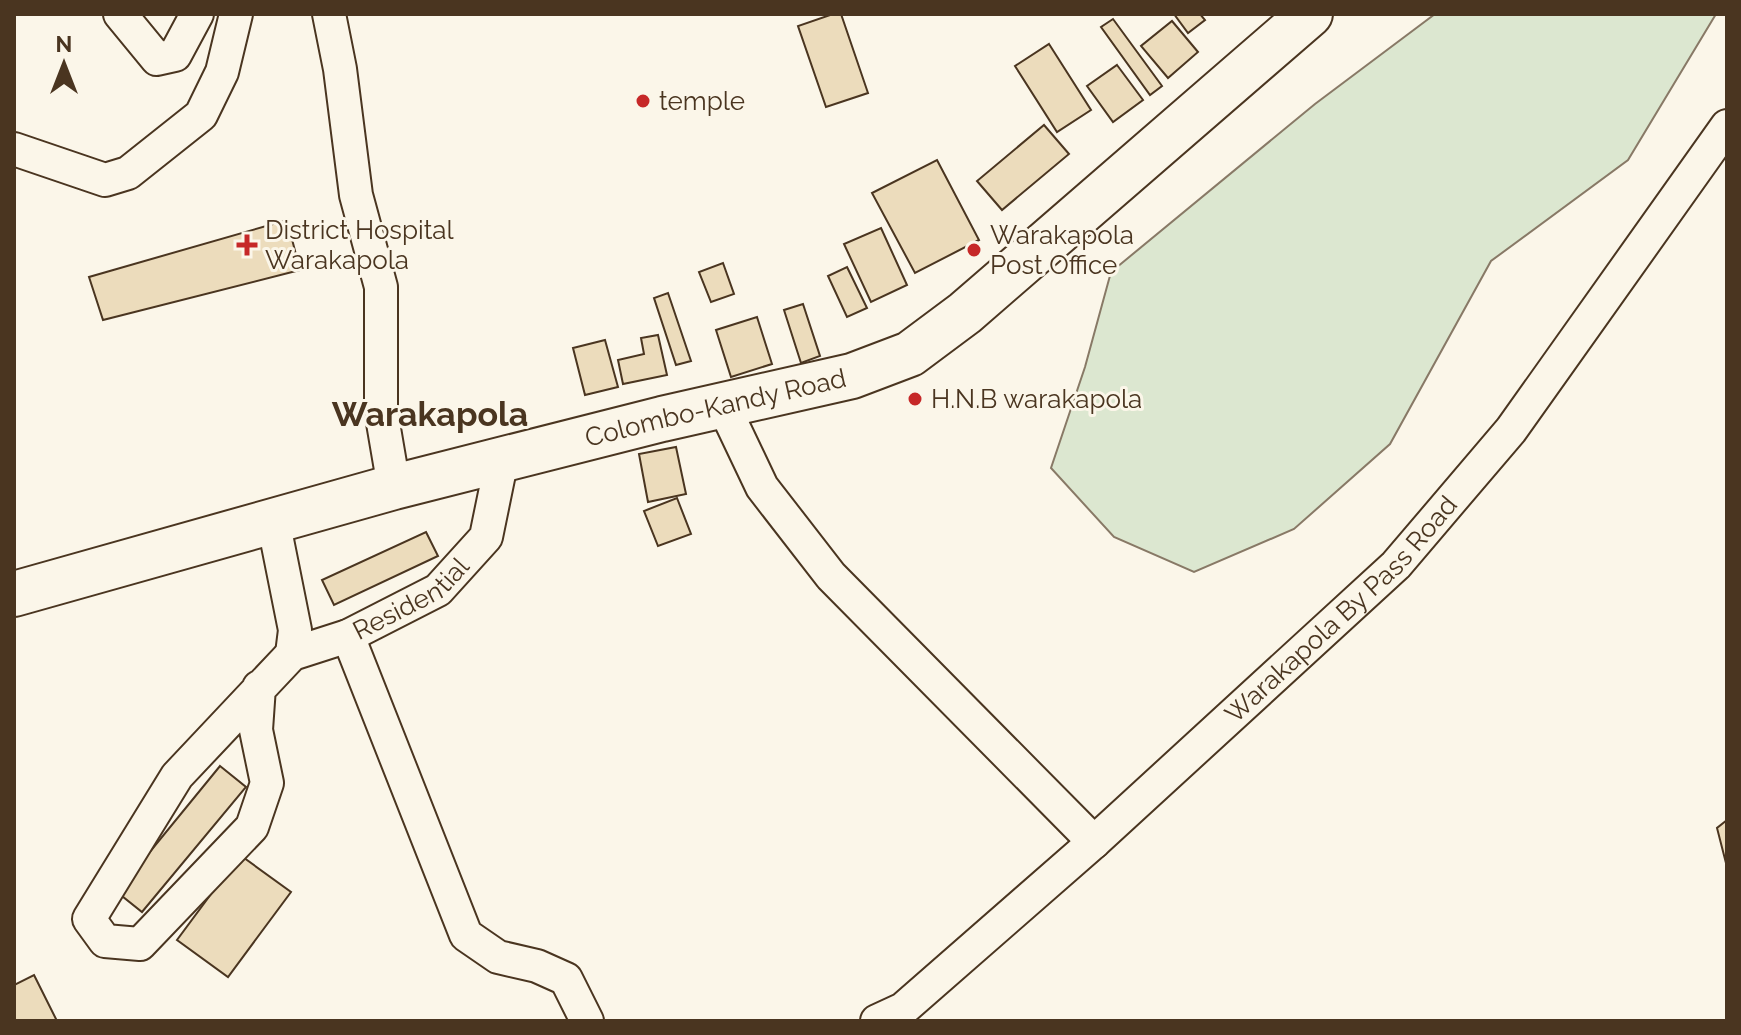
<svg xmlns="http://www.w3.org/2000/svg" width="1741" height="1035" viewBox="0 0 1741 1035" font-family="Raleway,sans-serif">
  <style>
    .green { fill: #dce7d0; stroke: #887966; stroke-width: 2 }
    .building { fill: #ecdcbc; stroke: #4a3520; stroke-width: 2 }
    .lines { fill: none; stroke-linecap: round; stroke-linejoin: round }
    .minor-casing { stroke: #4a3520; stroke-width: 36 }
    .highway-casing { stroke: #4a3520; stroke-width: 48 }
    .minor { stroke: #fbf6e9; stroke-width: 32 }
    .highway { stroke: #fbf6e9; stroke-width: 44 }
    .poi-dot { fill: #c62828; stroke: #fbf6e9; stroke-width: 3 }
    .labels { text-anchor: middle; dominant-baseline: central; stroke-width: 6; stroke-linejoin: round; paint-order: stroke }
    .poi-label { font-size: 26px; fill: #4a3520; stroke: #fbf6e9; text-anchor: start }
    .street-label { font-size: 26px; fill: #4a3520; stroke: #fbf6e9 }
    .district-label { font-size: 34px; font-weight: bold; fill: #4a3520; stroke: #fbf6e9 }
  </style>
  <rect width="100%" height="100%" fill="#fbf6e9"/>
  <path class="green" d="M1435,14h281l-88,146 -137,101 -101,183 -96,85 -100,43 -80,-35 -63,-69 34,-101 26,-95 204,-168z"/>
  <g class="building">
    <path d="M833,14h8l27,79 -42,14 -28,-81z"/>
    <path d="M1174,14h26l5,6 -17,13z"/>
    <path d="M1113,19l49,67 -12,9 -49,-68z"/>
    <path d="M1172,21l26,31 -30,26 -27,-32z"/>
    <path d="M1049,44l42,66 -34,22 -42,-66z"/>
    <path d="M1117,65l26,35 -30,22 -26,-36z"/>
    <path d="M1044,125l25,29 -67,56 -25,-29z"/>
    <path d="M937,160l42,80 -64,33 -43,-80z"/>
    <path d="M287,220l13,50 -197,50 -14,-43z"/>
    <path d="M881,228l26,57 -36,17 -27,-58z"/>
    <path d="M723,263l11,31 -23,8 -12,-30z"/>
    <path d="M847,267l20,41 -20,9 -19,-41z"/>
    <path d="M668,293l23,68 -15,4 -22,-67z"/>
    <path d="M803,304l17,52 -19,7 -17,-53z"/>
    <path d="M757,317l15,47 -41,13 -15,-47z"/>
    <path d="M658,335l9,40 -44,9 -5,-24 26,-6 -3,-16z"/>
    <path d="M605,340l13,47 -33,8 -12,-47z"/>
    <path d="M676,447l10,47 -38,8 -9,-48z"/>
    <path d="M677,498l14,36 -33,12 -14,-35z"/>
    <path d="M426,532l12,24 -104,49 -12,-25z"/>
    <path d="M220,766l26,21 -104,125 -25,-20z"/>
    <path d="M1727,820v47l-10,-39z"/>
    <path d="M240,855l51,37 -63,85 -51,-37z"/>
    <path d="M34,975l23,46h-43v-36z"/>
  </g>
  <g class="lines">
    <defs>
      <g id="minor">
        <path d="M120,14l37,45 18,-4 22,-41"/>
        <path d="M329,14l11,55 16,126 25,92v124l13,76"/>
        <path d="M14,149l91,31 23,-7 73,-58 21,-43 14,-58"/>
        <path d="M723,405l39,82 69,89 263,266"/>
        <path d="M273,520l22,110 -3,24"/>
        <path d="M348,636l118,299 32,22 39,9 29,13 21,42"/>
        <path id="s1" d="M259,687l-3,43 11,53 -15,44 -112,117 -35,-3 -16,-22 88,-143 115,-122 56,-18 90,-46 48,-53 16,-78"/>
        <path id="s2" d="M877,1021l26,-12 191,-167 302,-277 115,-135 216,-304"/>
      </g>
      <g id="highway">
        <path id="s3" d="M14,594l380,-107 268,-68 190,-43 58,-22 55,-41 345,-299"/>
      </g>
    </defs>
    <use href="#minor" class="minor-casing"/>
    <use href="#highway" class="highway-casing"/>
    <use href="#minor" class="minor"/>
    <use href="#highway" class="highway"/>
  </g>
  <g class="poi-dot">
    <circle cx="643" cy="101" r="8"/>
    <path d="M243 233h8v8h8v8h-8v8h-8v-8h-8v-8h8z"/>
    <circle cx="974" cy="250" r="8"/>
    <circle cx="915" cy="399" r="8"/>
  </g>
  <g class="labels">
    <g class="poi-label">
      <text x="659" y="101">temple</text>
      <text x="265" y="230">District Hospital<tspan x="265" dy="30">Warakapola</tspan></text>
      <text x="990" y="235">Warakapola<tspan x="990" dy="30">Post Office</tspan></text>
      <text x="931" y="399">H.N.B warakapola</text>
    </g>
    <g class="street-label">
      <text stroke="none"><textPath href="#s3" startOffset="726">Colombo-Kandy Road</textPath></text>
      <text stroke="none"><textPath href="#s1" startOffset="836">Residential</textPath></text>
      <text stroke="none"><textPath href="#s2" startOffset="622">Warakapola By Pass Road</textPath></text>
    </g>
    <g class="district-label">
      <text x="430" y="414">Warakapola</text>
    </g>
  </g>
  <rect width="1741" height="1035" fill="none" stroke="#4a3520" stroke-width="32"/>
  <g transform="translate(64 64)" stroke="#fbf6e9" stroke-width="6" paint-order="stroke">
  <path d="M0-6L14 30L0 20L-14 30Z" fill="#4a3520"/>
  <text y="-12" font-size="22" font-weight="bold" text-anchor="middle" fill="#4a3520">N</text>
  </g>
</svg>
